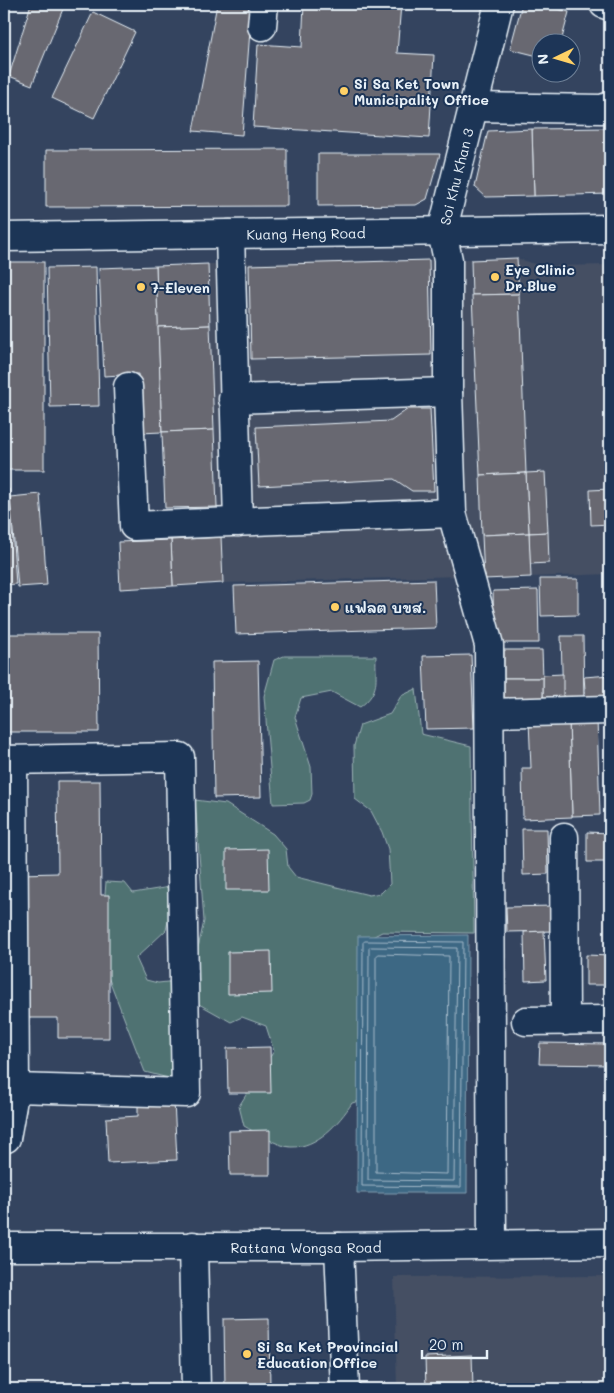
<svg xmlns="http://www.w3.org/2000/svg" width="614" height="1393" viewBox="0 0 614 1393" font-family="Mali,'Playpen Sans Thai',sans-serif">
  <style>
    .built { fill: #444f64 }
    .green { fill: #4f7272; stroke: #9cb2b5 }
    .water { fill: #3e6884; stroke: #829fb2 }
    .lines { fill: none; stroke-linecap: round; stroke-linejoin: round }
    .shore { stroke: #a4baca; stroke-width: 1 }
    .building { fill: #686871; stroke: #e8f1f8 }
    .minor-casing { stroke: #e8f1f8; stroke-width: 31 }
    .minor { stroke: #1d3557; stroke-width: 28 }
    .poi-dot { fill: #ffd166; stroke: #1d3557; stroke-width: 2 }
    .labels { text-anchor: middle; dominant-baseline: central; stroke-width: 4; stroke-linejoin: round; paint-order: stroke }
    .poi-label { font-size: 14px; font-weight: bold; fill: #e8f1f8; stroke: #1d3557; text-anchor: start }
    .street-label { font-size: 14px; fill: #e8f1f8; stroke: #1d3557 }
  </style>
  <rect width="100%" height="100%" fill="#34445f"/>
  <filter id="ink" filterUnits="userSpaceOnUse"><feTurbulence type="fractalNoise" baseFrequency=".02" numOctaves="2"/><feDisplacementMap in="SourceGraphic" scale="10" xChannelSelector="R" yChannelSelector="G"/><feConvolveMatrix kernelMatrix="1 2 1 2 8 2 1 2 1" color-interpolation-filters="sRGB"/></filter>
  <g filter="url(#ink)">
    <g class="built">
      <path d="M517,258l23,8 70,-1v309l-79,3 -2,-44 -47,2 2,44 -24,-3 -237,7 -6,-76 -9,-243z"/>
      <path d="M610,1276v113h-213l-3,-112z"/>
    </g>
    <g class="green">
      <path d="M284,656h92c-1,24 5,35 -16,51l-28,-15 -31,6 -6,19 16,50 1,27 -2,6 -6,3 -31,1 -9,-108 10,-36z"/>
      <path d="M416,689l5,45 50,12 3,187 -92,-1 -18,9 7,157 -19,5c-13,20 -35,45 -61,44 -12,0 -36,-15 -47,-21l-5,-20 35,-55 -8,-25 -24,-9 -11,5 -34,-19 -13,79 -39,-10 -45,-116 6,-74 19,1 8,10 37,-6 5,4 -9,39 -30,28 10,22 12,3 19,-2 17,-15 10,-45 -9,-121 31,4 47,30 13,15 2,18 8,10 73,18 12,-2 9,-9 -2,-35 -6,-17 -11,-21 -16,-12 -1,-53 6,-21 30,-11 11,-18z"/>
    </g>
    <path class="water" d="M468,935l-1,258h-110l1,-257z"/>
    <g class="lines">
      <g class="shore">
        <path d="M365,941l98,1 -2,245 -99,-1 1,-243z"/>
        <path d="M371,947l86,1 -3,233 -86,-1 1,-231z"/>
        <path d="M379,954l70,2 -2,218 -71,-2v-215z"/>
      </g>
    </g>
    <g class="building">
      <path d="M31,4h34l-33,81 -23,-9z"/>
      <path d="M217,4h35l-10,131 -49,-4z"/>
      <path d="M304,4h97l-4,49 37,2 -5,83 -176,-11 5,-83 44,3z"/>
      <path d="M522,4h17l30,8 -8,30h-19v15l-32,-8z"/>
      <path d="M93,12l42,20 -41,86 -42,-20z"/>
      <path d="M610,128v66l-76,2 -2,-67z"/>
      <path d="M532,129l2,67 -48,1 -11,-10 13,-56z"/>
      <path d="M287,149v57l-241,1v-57z"/>
      <path d="M318,154h122l-13,45 -11,6 -98,1z"/>
      <path d="M517,258l2,36 -47,1 -1,-35z"/>
      <path d="M429,260l2,95 -180,4 -2,-94z"/>
      <rect x="4" y="262" width="40" height="208"/>
      <path d="M208,264l2,61 -52,2 -2,-61z"/>
      <path d="M156,266l6,166 -22,1 -2,-59 -34,2 -5,-108z"/>
      <path d="M96,267l3,139 -49,1 -3,-139z"/>
      <path d="M519,294l7,179 -46,2 -8,-180z"/>
      <path d="M210,325l4,105 -52,2 -4,-105z"/>
      <path d="M408,409h22l4,82h-22l-18,-12 -135,7 -3,-59 135,-6z"/>
      <path d="M214,430l3,77 -52,1 -3,-76z"/>
      <path d="M545,472l3,60 -19,1 -3,-60z"/>
      <path d="M526,473l3,60 -47,2 -2,-60z"/>
      <path d="M9,489l7,95 -12,1v-95z"/>
      <path d="M610,489v35l-19,1 -1,-35z"/>
      <path d="M40,494l7,91 -29,2 -8,-90z"/>
      <path d="M548,532l1,31 -19,1 -1,-31z"/>
      <path d="M529,533l2,44 -47,2 -2,-44z"/>
      <path d="M221,537l2,46 -50,3 -2,-46z"/>
      <path d="M171,540l2,46 -53,3 -2,-47z"/>
      <path d="M540,579h38v36l-37,1z"/>
      <path d="M434,580l2,48 -200,6 -2,-48z"/>
      <path d="M538,590l1,53h-45l-1,-52z"/>
      <path d="M4,634h94l1,98h-95z"/>
      <path d="M561,636h22l1,67h-21z"/>
      <path d="M504,650h38l1,28h-39z"/>
      <path d="M471,655l3,73 -48,1 -3,-73z"/>
      <path d="M258,661l3,136 -47,1 -2,-136z"/>
      <path d="M563,674v29l-20,1v-29z"/>
      <path d="M610,675v26l-24,1 -2,-25z"/>
      <rect x="504" y="678" width="39" height="26"/>
      <path d="M597,719l3,96 -28,1 -3,-96z"/>
      <path d="M569,720l3,97 -49,2 -1,-51h9l-2,-47z"/>
      <path d="M57,781h43l1,114h8v143h-51v-20h-37l-1,-144 38,-1z"/>
      <path d="M522,829h25l1,45 -25,1z"/>
      <path d="M587,832l23,1v29h-23z"/>
      <path d="M268,849l1,41h-43v-40z"/>
      <path d="M554,906l1,25 -48,1 -1,-25z"/>
      <path d="M544,931l2,49 -21,1 -1,-49z"/>
      <path d="M271,951l1,42 -44,1v-42z"/>
      <path d="M586,955l24,1v29h-24z"/>
      <path d="M540,1043l70,1v21l-71,-1z"/>
      <path d="M270,1047l1,46h-43l-1,-45z"/>
      <path d="M174,1101l3,59 -69,3 -2,-45 32,-2v-13z"/>
      <path d="M270,1130v45h-40l-1,-44z"/>
      <path d="M269,1318l1,71h-45l-1,-70z"/>
      <path d="M472,1355l1,34h-47l-1,-32z"/>
    </g>
    <g class="lines">
      <defs>
        <g id="minor">
          <path d="M604,4l6,2"/>
          <path d="M262,26l2,-22"/>
          <path d="M473,107l129,2 8,-3"/>
          <path d="M230,234l8,288"/>
          <path id="s1" d="M4,237l606,-8"/>
          <path d="M128,387l6,139 318,-13"/>
          <path d="M233,399l215,-7"/>
          <path d="M490,713l120,-3"/>
          <path d="M4,760l176,-3 6,336 -171,-5"/>
          <path d="M564,837l1,184"/>
          <path d="M526,1021l84,-1"/>
          <path d="M4,1138h2l9,-50 -2,-328"/>
          <path id="s2" d="M492,1244l-3,-599 -37,-132 -4,-121v-132l-6,-28 57,-228"/>
          <path d="M193,1246l3,143"/>
          <path id="s3" d="M4,1247h335l271,-4"/>
          <path d="M339,1247l6,142"/>
        </g>
      </defs>
      <use href="#minor" class="minor-casing"/>
      <use href="#minor" class="minor"/>
    </g>
  </g>
  <g class="poi-dot">
    <circle cx="344" cy="91" r="5"/>
    <circle cx="495" cy="277" r="5"/>
    <circle cx="141" cy="287" r="5"/>
    <circle cx="335" cy="607" r="5"/>
    <circle cx="247" cy="1354" r="5"/>
  </g>
  <g class="labels">
    <g class="poi-label">
      <text x="354" y="83">Si Sa Ket Town<tspan x="354" dy="16">Municipality Office</tspan></text>
      <text x="505" y="269">Eye Clinic<tspan x="505" dy="16">Dr.Blue</tspan></text>
      <text x="151" y="287">7-Eleven</text>
      <text x="345" y="607">แฟลต บขส.</text>
      <text x="257" y="1346">Si Sa Ket Provincial<tspan x="257" dy="16">Education Office</tspan></text>
    </g>
    <g class="street-label">
      <text stroke="none"><textPath href="#s2" startOffset="1075">Soi Khu Khan 3</textPath></text>
      <text stroke="none"><textPath href="#s1" startOffset="302">Kuang Heng Road</textPath></text>
      <text stroke="none"><textPath href="#s3" startOffset="302">Rattana Wongsa Road</textPath></text>
    </g>
  </g>
  <rect width="614" height="1393" fill="none" stroke="#1d3557" stroke-width="20"/>
  <rect x="10" y="10" width="594" height="1373" fill="none" stroke="#e8f1f8" stroke-width="2" filter="url(#ink)"/>
  <g transform="translate(556 58) rotate(265)"><circle r="24" fill="#1d3557" stroke="#6e8097"/>
  <path d="M0-4L9 19L0 12L-9 19Z" fill="#ffd166"/>
  <text y="-8" font-size="14" font-weight="bold" text-anchor="middle" fill="#e8f1f8">N</text>
  </g>
  <path d="M422 1350v8h65v-8" fill="none" stroke="#e8f1f8" stroke-width="2.5"/>
  <text x="429" y="1350" font-size="15" fill="#e8f1f8" stroke="#1d3557" stroke-width="4" paint-order="stroke">20 m</text>
</svg>
